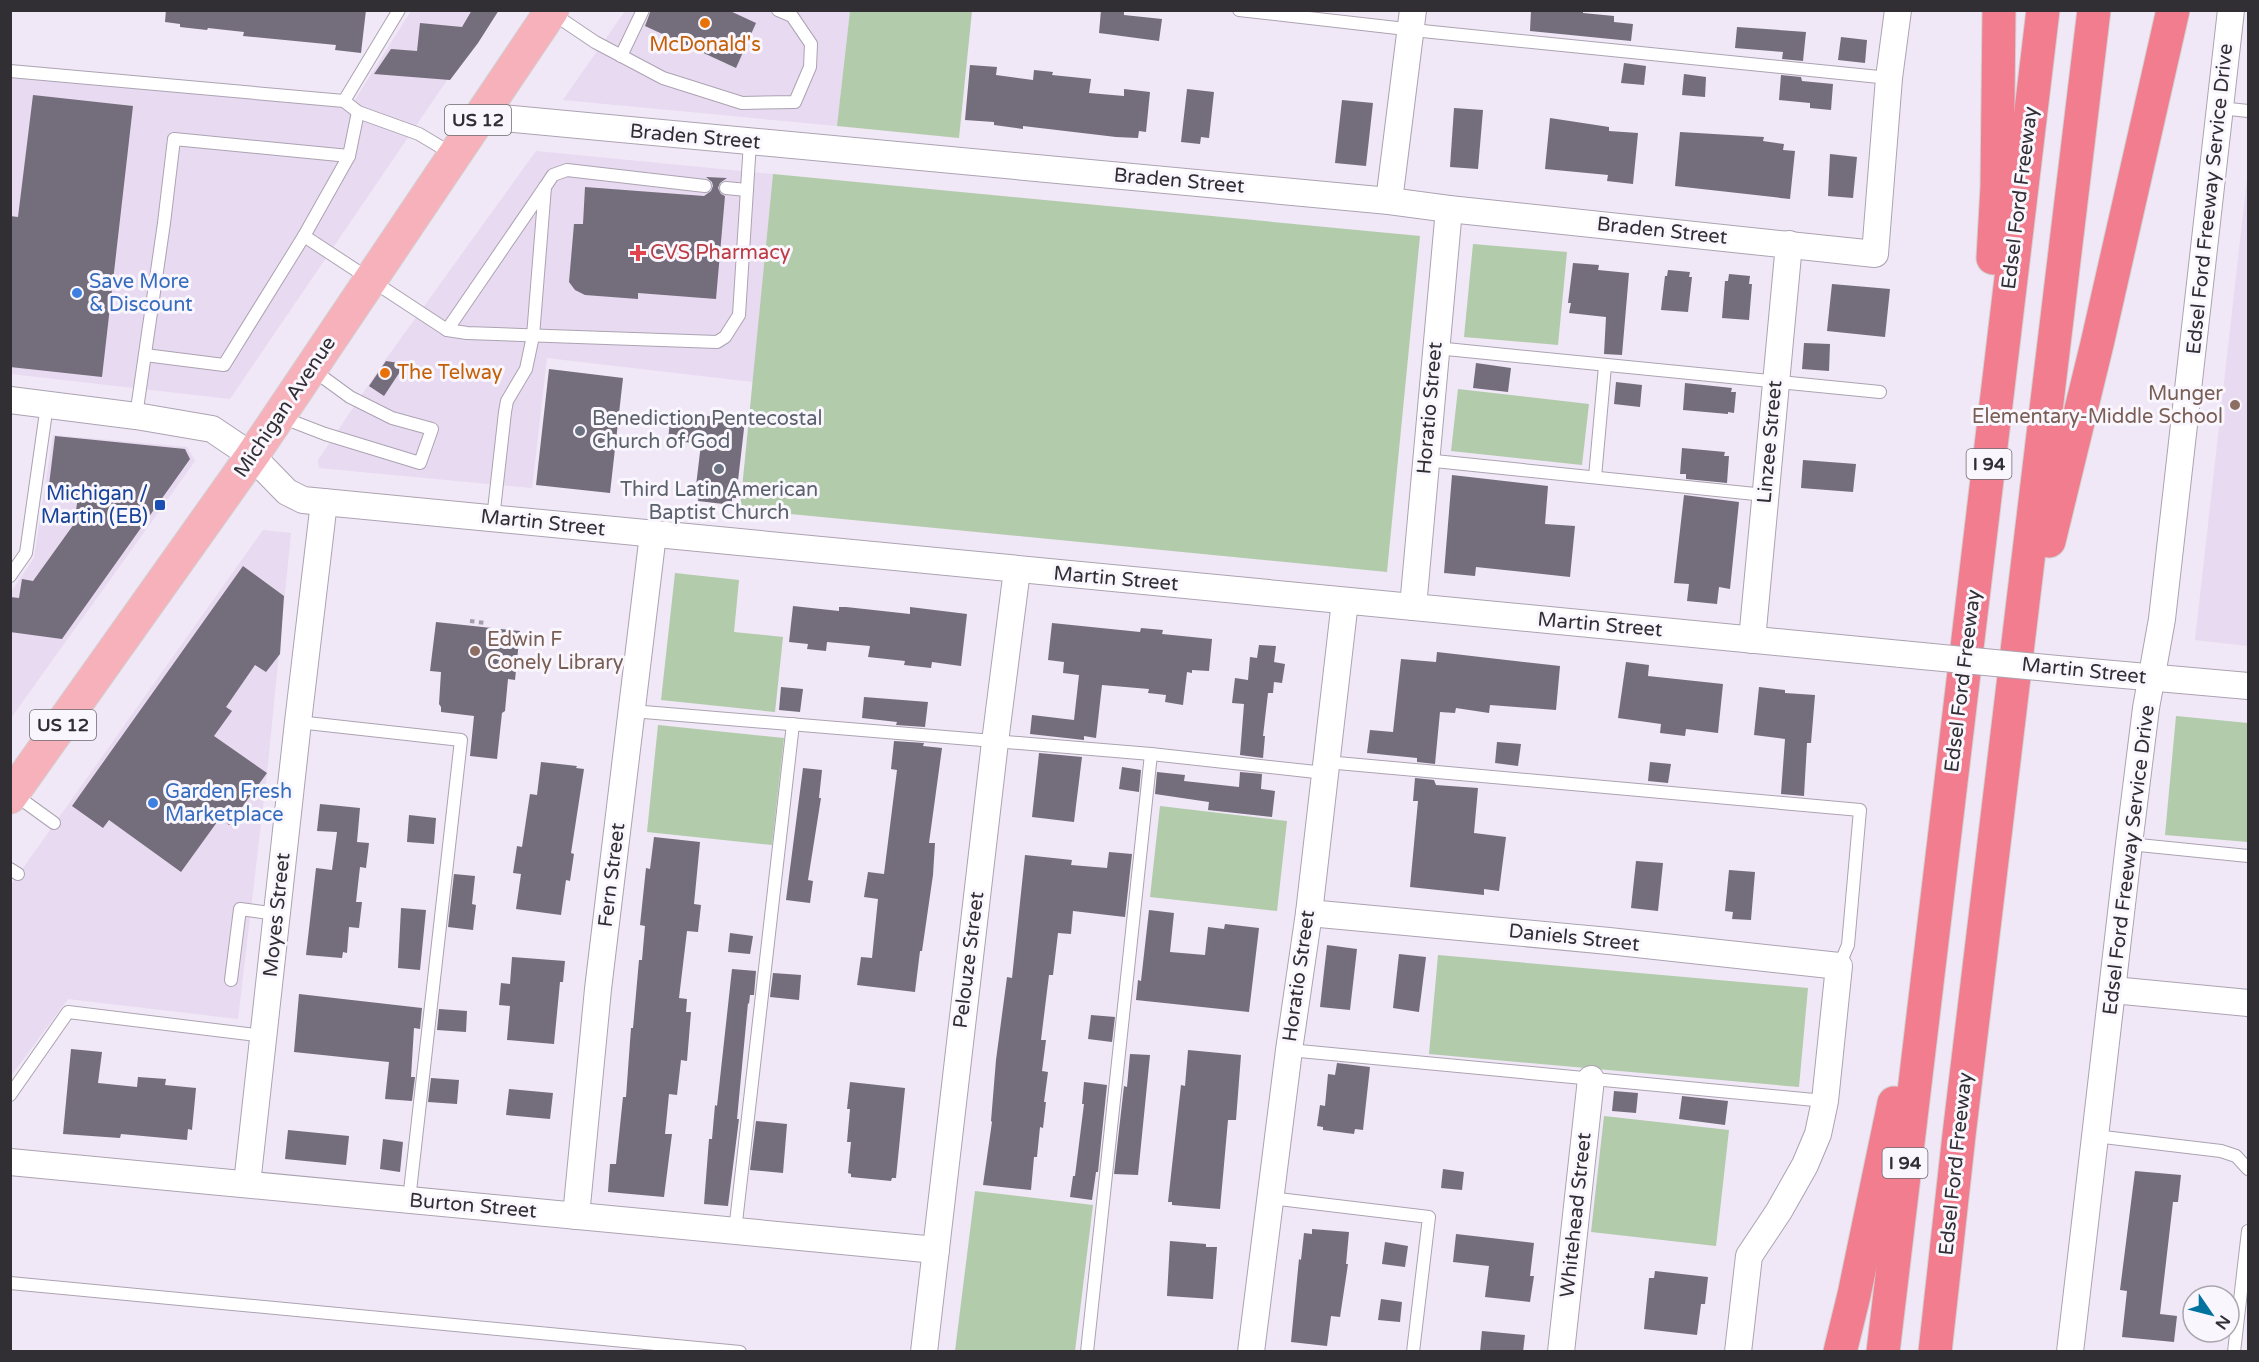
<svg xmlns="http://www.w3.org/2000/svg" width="2259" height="1362" viewBox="0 0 2259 1362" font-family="'Varela Round',sans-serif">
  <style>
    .built { fill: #e7daf1 }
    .green { fill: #b2cbaa }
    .building { fill: #746d7b }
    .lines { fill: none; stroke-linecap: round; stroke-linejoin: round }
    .lane-casing { stroke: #aca3b2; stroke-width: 14 }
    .street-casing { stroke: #aca3b2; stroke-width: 28 }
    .primary-casing { stroke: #d2d1d2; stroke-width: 35 }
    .highway-casing { stroke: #d2d1d2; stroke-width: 35 }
    .path { stroke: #a59eaa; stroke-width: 4; stroke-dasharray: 4.5 4.5; stroke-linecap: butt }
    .lane { stroke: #fff; stroke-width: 12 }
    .street { stroke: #fff; stroke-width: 26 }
    .primary { stroke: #f7b1bb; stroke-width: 33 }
    .highway { stroke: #f17d8e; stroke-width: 33 }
    .street-bridge-casing { stroke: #aca3b2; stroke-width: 28; stroke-linecap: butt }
    .street-bridge { stroke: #fff; stroke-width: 26 }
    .food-dot { fill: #e8710a; stroke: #faf6fd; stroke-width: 2 }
    .health-dot { fill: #e0444e; stroke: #faf6fd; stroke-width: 2 }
    .shop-dot { fill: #3f7fe0; stroke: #faf6fd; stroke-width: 2 }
    .education-dot { fill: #8d6e63; stroke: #faf6fd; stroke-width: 2 }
    .worship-dot { fill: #6b7280; stroke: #faf6fd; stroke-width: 2 }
    .transit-dot { fill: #1a4fb4; stroke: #faf6fd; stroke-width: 2 }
    .labels { text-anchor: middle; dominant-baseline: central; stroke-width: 6; stroke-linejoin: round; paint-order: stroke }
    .shield { fill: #faf6fd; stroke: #6d6a70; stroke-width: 1.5 }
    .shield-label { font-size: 18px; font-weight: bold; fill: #312e34 }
    .food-label { font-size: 20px; fill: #c56008; stroke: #faf6fd }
    .street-label { font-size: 20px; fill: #312e34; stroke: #faf6fd }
    .health-label { font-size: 20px; fill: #be3a42; stroke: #faf6fd; text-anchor: start }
    .shop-label { font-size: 20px; fill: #366cbe; stroke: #faf6fd; text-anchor: start }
    .education-label { font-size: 20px; fill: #785e54; stroke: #faf6fd; text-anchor: end }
    .worship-label { font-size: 20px; fill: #5b616d; stroke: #faf6fd; text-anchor: start }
    .transit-label { font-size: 20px; fill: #164399; stroke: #faf6fd; text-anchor: end }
  </style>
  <rect width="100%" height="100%" fill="#f0e7f7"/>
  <g class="built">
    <path d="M411,11h83l-264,388 -219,-25 -1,-296 341,28z"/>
    <path d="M625,11h225l-13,115 -274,-26z"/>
    <path d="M536,151l237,23 -20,208 -206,-24 -15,130 -213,-20 -1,-8 68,-101z"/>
    <path d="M2248,170v476l-53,-6z"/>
    <path d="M53,435l134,12 8,14 -184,257v-126l23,-34z"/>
    <path d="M263,530l28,3 -24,240 -29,246 -170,-20 -57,77v-191z"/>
  </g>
  <g class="green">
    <path d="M850,11h122l-13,127 -122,-12z"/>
    <path d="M773,174l647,62 -33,336 -647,-63z"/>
    <path d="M1473,244l94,8 -9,93 -94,-8z"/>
    <path d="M1458,389l131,15 -7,61 -131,-14z"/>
    <path d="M675,573l64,7 -5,52 49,5 -8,75 -114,-12z"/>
    <path d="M2176,716l72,7v119l-83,-7z"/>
    <path d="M658,725l126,13 -12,107 -125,-13z"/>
    <path d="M1160,806l127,15 -10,90 -127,-14z"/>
    <path d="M1438,955l370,33 -9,99 -370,-33z"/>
    <path d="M1604,1116l125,14 -13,116 -125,-14z"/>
    <path d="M975,1191l118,14 -18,146h-120z"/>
  </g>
  <g class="building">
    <path d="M166,10h200l-5,43 -26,-3 1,-5 -93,-9 1,-4 -36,-4 -1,2 -27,-3v-3l-15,-2z"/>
    <path d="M472,10h27l-21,33 -28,37 -76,-6 17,-25 26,2 3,-28 42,4z"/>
    <path d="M651,10h77l28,13 -20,45 -91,-42z"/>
    <path d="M1101,10l23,1v4l38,4 -3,22 -60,-8z"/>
    <path d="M1531,10h52v3l31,3v6l19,2 -2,17 -101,-10z"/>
    <path d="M1737,27l69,5 -3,29 -21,-2 1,-7 -48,-4z"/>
    <path d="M1841,37l26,3 -2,23 -27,-3z"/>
    <path d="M1624,63l22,3 -2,19 -23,-2z"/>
    <path d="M970,65l27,2 -1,8 37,5 1,-10 19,2 -1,3 39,4 -2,14 35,3v-7l26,3 -4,40 -7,-1 -1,7 -22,-1 -93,-11v3l-29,-4v-3l-29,-2z"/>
    <path d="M1684,74l22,3 -1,20 -23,-2z"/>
    <path d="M1781,75l20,2 1,4 31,3 -2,26 -21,-2v-5l-31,-3z"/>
    <path d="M1187,89l27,3 -5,46 -8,-1 -1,7 -19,-2z"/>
    <path d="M33,95l100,11 -31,271 -92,-10v-151l8,1z"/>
    <path d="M1342,100l31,3 -7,63 -31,-3z"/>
    <path d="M1454,108l29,2 -5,59 -28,-2z"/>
    <path d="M1550,118l59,9v4l29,2 -5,51 -26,-3 1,-6 -63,-6z"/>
    <path d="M1680,132l84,5 -1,4 21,3 -1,6 12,1 -5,48 -115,-13z"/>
    <path d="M1830,154l27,3 -4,41 -25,-2z"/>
    <path d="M706,177l21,1 -7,5 -2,5 3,6 4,2 -9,103 -78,-6v6l-53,-4 -10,-5 -6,-8 5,-58h9l2,-37 119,9 7,-5 2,-5 -1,-4z"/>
    <path d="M1573,263l26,2 -1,5 31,3 -7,82 -18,-1 2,-37 -37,-4 2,-10h-3z"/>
    <path d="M1668,270l22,2 -1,5h3l-4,35 -27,-2 4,-34h2z"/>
    <path d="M1729,274l21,2 -1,8h3l-3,36 -27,-2 3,-37h3z"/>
    <path d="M1832,284l58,5 -5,48 -58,-6z"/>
    <path d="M1804,343l26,1 -1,27 -27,-2z"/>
    <path d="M386,361l19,3 -21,32 -15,-10z"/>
    <path d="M1476,363l35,5 -3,24 -35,-4z"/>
    <path d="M549,369l74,9 -13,115 -74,-8z"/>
    <path d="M1616,382l26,3 -2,22 -26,-3z"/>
    <path d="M1685,383l47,5 -1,4h5l-2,21 -6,-1v2l-45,-4z"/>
    <path d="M671,412l74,8 -9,78h-4v7l-34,-4 1,-6 -4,-1 6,-50 -33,-4z"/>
    <path d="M55,436l130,13 5,10 -128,180 -52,-7v-35l9,1 3,-19 11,2 41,-57 4,-27 -30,-4z"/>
    <path d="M1682,448l43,4 -1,4h5l-2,27 -41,-4v-5h-6z"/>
    <path d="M1803,460l53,4 -3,28 -52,-4z"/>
    <path d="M1452,475l96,11 -3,38 30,2 -5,51 -94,-10 -1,9 -31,-3z"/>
    <path d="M1684,495l55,7 -9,87 -11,-2 -2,17 -30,-3 2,-17 -15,-1z"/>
    <path d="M243,566l41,30 -4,58 -14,18 -11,-7 -29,42 6,4 -18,25 53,37 -38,52 -9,-7 -39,54 -72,-52 -6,8 -31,-22z"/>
    <path d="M793,606l46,5v-4h7l64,7v-7l57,7 -6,52 -29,-4 -1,6 -27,-3 1,-4 -37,-4 2,-11 -43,-4 -1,9 -19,-2 1,-5 -19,-2z"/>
    <path d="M436,622l84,9 -5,49 -7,-1 -3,32 -3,2 -5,46 -27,-3 4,-40 -33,-4v-5l-2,-3 2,-32 -11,-1z"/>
    <path d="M1052,623l88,9 1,-4 22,2 -1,4 50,5 -3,32 -17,-1v3l-5,-1 -4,33 -18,-3 1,-7 -18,-2 1,-4 -47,-4 -6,53 -12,-2v4l-54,-6 2,-19 42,5 5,-45 -16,-2 1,-11 -16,-2z"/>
    <path d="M1259,645l17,1 -2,16 11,2 -3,19 -8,-1 -1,11h-5l-5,43h2l-2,22 -23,-3 4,-51 -12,-1 3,-25 13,2 2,-23 7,1z"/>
    <path d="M1437,652l123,14 -4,44 -66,-5 -1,8 -33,-5 -1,5 -15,-1 -5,52 -18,-2v-4l-50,-5 3,-23 23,2 8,-73 35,3z"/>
    <path d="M1626,662l23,3 -1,11 75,8 -5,49 -32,-4 -1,7 -25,-3 1,-9 -43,-6z"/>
    <path d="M781,687l22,2 -3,23 -21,-2z"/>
    <path d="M1759,687l26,3v3l30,2 -4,48h-4l-3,53 -23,-2 4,-55 -31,-4z"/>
    <path d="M864,697l64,5 -3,25 -29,-2 1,-3 -35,-4z"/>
    <path d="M894,741l30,2 -1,3 19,2 -13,95h6l-2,32 -11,76h-2l-5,41 -58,-7 4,-28 11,1 6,-59 -14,-2 4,-25 16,2 13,-104 -6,-1z"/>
    <path d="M1497,742l24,2 -3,22 -23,-3z"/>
    <path d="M1039,753l43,4 -8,65 -42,-5z"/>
    <path d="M541,762l36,4 -1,2 8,1 -13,84 3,1 -4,27 -4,-1 -5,35 -45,-6 5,-35 -8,-1 4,-27 5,1 8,-53 7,1z"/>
    <path d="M1650,762l21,2 -3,19 -20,-2z"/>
    <path d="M1122,767l19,3 -2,22 -20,-3z"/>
    <path d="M803,768l19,2 -3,28h2l-13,82 5,1 -3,22 -24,-3z"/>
    <path d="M1157,772l28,3 -1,6 55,6 1,-15 22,2 -1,15 14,2 -3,26 -64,-7 1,-8 -54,-8z"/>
    <path d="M1415,778l19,2 2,5 42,3 -4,45 32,4 -7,54 -15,-2v6l-74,-8 8,-86h-5z"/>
    <path d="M320,804l40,4 -3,34 12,1 -3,25 -6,-1 -4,35h6l-3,26 -10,-1 -2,26 -4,-1 -1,6 -36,-3 10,-87 16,2 5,-38 -20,-1z"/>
    <path d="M409,815l27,3 -2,26 -27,-2z"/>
    <path d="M654,837l46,5 -6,62 7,1 -3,27 -11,-1 -8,67 8,1 -1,13h5l-4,49 -6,-1 -4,35 -8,-1 -4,40h7l-8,63 -56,-5 2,-28h6l7,-67h3l5,-69h2l6,-68h3l3,-34 -5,-1 6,-57 4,1z"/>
    <path d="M1109,852l23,2 -7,63 -52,-6 -2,23 -13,-1 -5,42h-4l-8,65h5l-4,31 6,1 -4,30h2l-3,26 -3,-1 -3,30h-3l-3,33 -48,-5 9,-63 -1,-1 5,-61 11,-83 5,1 13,-123 47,5 -1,5 36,3z"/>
    <path d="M1636,861l27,2 -5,48 -27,-3z"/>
    <path d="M1729,870l26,2 -4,48 -19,-1 1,-7 -8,-1z"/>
    <path d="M454,874l21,2 -3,28 4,1 -3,25 -25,-3z"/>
    <path d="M401,908l25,2 -6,60 -22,-2z"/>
    <path d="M1149,910l25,3 -4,39 35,3 3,-28 16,2 1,-5 34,4 -10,84 -113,-12 2,-20 3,1z"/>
    <path d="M730,933l23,3 -3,18 -22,-2z"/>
    <path d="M1327,945l30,4 -7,61 -30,-3z"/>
    <path d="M1399,954l27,3 -7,55 -26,-4z"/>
    <path d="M512,957l53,4 -2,21h-3l-6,62 -47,-4 3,-34 -11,-1 2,-22 9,1z"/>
    <path d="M732,969l24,2 -2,24h-4l-1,9 -1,-1 -11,116h2l-11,87 -24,-2 5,-65h3l3,-34 2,1z"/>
    <path d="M773,973l28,2 -2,25 -29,-3z"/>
    <path d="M299,994l123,14 -2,21 -6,-1 -3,49h4l-3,24 -27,-2 4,-37 -95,-10z"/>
    <path d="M439,1009l28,2 -1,21 -29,-2z"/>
    <path d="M1091,1015l24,2 -3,25 -24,-3z"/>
    <path d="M71,1049l31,3 -4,31 39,4 1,-10 28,2 -1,6 31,3 -4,42 -4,-1 -1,11 -66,-6 -1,4 -57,-4z"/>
    <path d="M1188,1050l53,5 -5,65h-8l-8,89 -48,-4v-3h-4l13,-117 4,1z"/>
    <path d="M1130,1054l20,1 -12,120 -24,-1 10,-88 3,1z"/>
    <path d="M1337,1063l33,4 -7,63 -8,-1 -1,5 -31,-4v-3l-6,-1 3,-21 5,1 3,-32 7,1z"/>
    <path d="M431,1078l28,2 -2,24 -29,-2z"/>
    <path d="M850,1082l55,6 -9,90h-4l-1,3 -40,-4v-3l-3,-1 3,-31h-4l3,-33h-3z"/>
    <path d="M1084,1082l23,3 -9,87h-2l-4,28 -22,-3 3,-21h2l9,-72h-2z"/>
    <path d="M509,1089l44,4 -3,26 -44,-4z"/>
    <path d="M1614,1091l24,2 -2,20 -24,-2z"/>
    <path d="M1682,1096l46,5 -3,24 -46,-6z"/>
    <path d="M756,1121l31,3 -4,49 -33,-3z"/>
    <path d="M288,1130l61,6 -3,29 -61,-6z"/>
    <path d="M383,1139l20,3 -3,30 -20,-3z"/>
    <path d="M1443,1169l21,3 -2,18 -21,-2z"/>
    <path d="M2135,1171l46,4 -3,27h-5l-13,112 17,2 -3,26 -52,-5 5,-46 -7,-1z"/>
    <path d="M1312,1229l37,3 -3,32h2l-8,53 -9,-1 -4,30 -36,-4 8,-83 2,1 3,-27 8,1z"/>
    <path d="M1456,1234l78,9 -4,33h4l-4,26 -45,-5 4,-31 -36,-4z"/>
    <path d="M1170,1241l36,3v3h11l-4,52 -46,-3z"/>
    <path d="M1385,1242l23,4 -3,21 -23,-3z"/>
    <path d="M1655,1271l53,6 -3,27h-4l-4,31 -53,-6 5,-51h5z"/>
    <path d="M1381,1299l21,3 -2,20 -22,-2z"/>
    <path d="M1482,1331l43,4 -2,17h-43z"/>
  </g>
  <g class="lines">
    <defs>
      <g id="lane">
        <path d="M1239,10l193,22 457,46"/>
        <path d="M552,13l43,29 68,36 79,25 53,-1 15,-35 1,-23 -19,-28 -14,-6"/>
        <path d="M621,56l22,-46"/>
        <path d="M10,71l334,30 14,11 61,22 35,21"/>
        <path d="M344,101l55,-91"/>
        <path d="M2220,108l28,3"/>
        <path d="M545,187l8,-12 14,-5 138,16"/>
        <path d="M726,188l21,2"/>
        <path d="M304,236l143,94 20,3 250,9 8,-5 14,-22 11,-173"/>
        <path d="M447,330l98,-143 -12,149 -7,33 -19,32 -2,11 -12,107"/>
        <path d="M1436,348l444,44"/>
        <path d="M145,355l79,10 80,-129 45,-80 9,-44"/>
        <path d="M136,416l28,-193 10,-84 175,17"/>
        <path d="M281,417l44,17 95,29 12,-34 -40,-11 -42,-21 -37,-27"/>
        <path d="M1425,460l340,35"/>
        <path d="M1595,477l10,-111"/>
        <path d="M10,576l16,-23 21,-148"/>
        <path d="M632,711l519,43 174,19"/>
        <path d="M298,722l163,18 -52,460"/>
        <path d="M1326,762l534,48 -12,135 -9,21"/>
        <path d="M14,794l40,29"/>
        <path d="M2129,844l119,12"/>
        <path d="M10,869l8,5"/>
        <path d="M231,980l9,-71 37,5"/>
        <path d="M1289,1050l536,51"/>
        <path d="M10,1095l58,-83 196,24"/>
        <path d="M2095,1136l126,15 15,5 12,13"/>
        <path d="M1270,1198l159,19 -16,135"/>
        <path d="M735,1231l58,-507"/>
        <path d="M10,1283l730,69"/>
        <path d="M1087,1352l64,-598"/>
        <path d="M2234,1352l14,-121"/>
      </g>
      <g id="street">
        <path d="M481,116l908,85 60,8 426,45 14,-176 9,-68"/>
        <path d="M1389,201l24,-191"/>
        <path d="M10,400l126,16 76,13 40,27 35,36 16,8 1598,154"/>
        <path d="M1413,607l36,-398"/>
        <path d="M1752,640l37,-396"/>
        <path d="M2079,671l169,15"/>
        <path d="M1309,913l300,28 230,25 -14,135 -7,33 -13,31 -26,46 -30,45 -11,96"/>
        <path d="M2113,990l135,13"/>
        <path d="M10,1162l926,88"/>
        <path d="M247,1184l51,-462 26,-220"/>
        <path d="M576,1216l22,-227 55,-455"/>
        <path d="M924,1352l71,-610 22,-172"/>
        <path d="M1251,1352l38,-302 20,-137 36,-312"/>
        <path d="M1561,1352l30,-273"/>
        <path d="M2070,1352l59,-508 17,-136 16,-89 69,-609"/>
      </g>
      <path id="primary" d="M10,797l242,-341 300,-446"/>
      <g id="highway">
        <path d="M1993,258l4,-71 2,-177"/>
        <path d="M2049,541l48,-197 76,-334"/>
        <path d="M1840,1352l14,-57 40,-192"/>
        <path d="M1883,1352l160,-1342"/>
        <path d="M1935,1352l24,-217 135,-1125"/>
      </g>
    </defs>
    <use href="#lane" class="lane-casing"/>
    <use href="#street" class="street-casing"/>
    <use href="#primary" class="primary-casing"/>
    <use href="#highway" class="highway-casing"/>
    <path class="path" d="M470,621l15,2"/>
    <use href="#lane" class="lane"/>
    <use href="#street" class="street"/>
    <use href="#primary" class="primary"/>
    <use href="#highway" class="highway"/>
    <defs>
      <path id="street-bridge" d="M1901,654l178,17"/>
    </defs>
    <use href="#street-bridge" class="street-bridge-casing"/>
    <use href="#street-bridge" class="street-bridge"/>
  </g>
  <g class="food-dot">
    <circle cx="705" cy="23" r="6"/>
    <circle cx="385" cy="373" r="6"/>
  </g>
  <path class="health-dot" d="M635 244h6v6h6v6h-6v6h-6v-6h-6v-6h6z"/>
  <g class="shop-dot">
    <circle cx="77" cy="293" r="6"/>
    <circle cx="153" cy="803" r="6"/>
  </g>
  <g class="education-dot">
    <circle cx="2235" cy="405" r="6"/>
    <circle cx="475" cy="651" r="6"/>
  </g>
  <g class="worship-dot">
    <circle cx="580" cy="431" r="6"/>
    <circle cx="719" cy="469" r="6"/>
  </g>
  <rect class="transit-dot" x="154" y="499" width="12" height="12" rx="3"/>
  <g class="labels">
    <g class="shield">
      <rect x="445" y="105" width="66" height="30" rx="4.5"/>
      <rect x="1966.5" y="449" width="45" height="30" rx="4.5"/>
      <rect x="30" y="710" width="66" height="30" rx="4.5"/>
      <rect x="1882.5" y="1148" width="45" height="30" rx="4.5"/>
    </g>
    <g class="shield-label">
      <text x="478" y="120">US 12</text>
      <text x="1989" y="464">I 94</text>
      <text x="63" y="725">US 12</text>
      <text x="1905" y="1163">I 94</text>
    </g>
    <g class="food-label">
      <text x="705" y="45">McDonald's</text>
      <text x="397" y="373" text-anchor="start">The Telway</text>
    </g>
    <g class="street-label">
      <text transform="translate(695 137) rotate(5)">Braden Street</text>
      <text transform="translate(1179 181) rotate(5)">Braden Street</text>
      <text transform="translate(2020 198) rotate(-83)">Edsel Ford Freeway</text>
      <text transform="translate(2210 199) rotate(-84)">Edsel Ford Freeway Service Drive</text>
      <text transform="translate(1662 231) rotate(6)">Braden Street</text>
      <text transform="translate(285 407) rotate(-56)">Michigan Avenue</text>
      <text transform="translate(1430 408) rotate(-85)">Horatio Street</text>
      <text transform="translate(1770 442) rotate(-85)">Linzee Street</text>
      <text transform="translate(543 523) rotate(6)">Martin Street</text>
      <text transform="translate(1116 579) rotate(5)">Martin Street</text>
      <text transform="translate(1600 625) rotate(5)">Martin Street</text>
      <text transform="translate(2084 671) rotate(6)">Martin Street</text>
      <text transform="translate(1963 681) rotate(-83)">Edsel Ford Freeway</text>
      <text transform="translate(2129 860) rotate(-83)">Edsel Ford Freeway Service Drive</text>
      <text transform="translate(612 875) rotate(-83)">Fern Street</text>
      <text transform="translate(277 915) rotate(-84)">Moyes Street</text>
      <text transform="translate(1574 938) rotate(6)">Daniels Street</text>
      <text transform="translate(969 960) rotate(-83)">Pelouze Street</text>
      <text transform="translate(1299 976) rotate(-82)">Horatio Street</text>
      <text transform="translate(1956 1164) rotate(-84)">Edsel Ford Freeway</text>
      <text transform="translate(473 1206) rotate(5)">Burton Street</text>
      <text transform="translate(1576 1215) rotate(-84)">Whitehead Street</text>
    </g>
    <g class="health-label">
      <text x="650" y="253">CVS Pharmacy</text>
    </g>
    <g class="shop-label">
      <text x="89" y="282">Save More<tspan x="89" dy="23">&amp; Discount</tspan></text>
      <text x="165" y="792">Garden Fresh<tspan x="165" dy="23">Marketplace</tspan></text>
    </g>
    <g class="education-label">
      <text x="2223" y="394">Munger<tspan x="2223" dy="23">Elementary-Middle School</tspan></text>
      <text x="487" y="640" text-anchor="start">Edwin F<tspan x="487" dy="23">Conely Library</tspan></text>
    </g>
    <g class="worship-label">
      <text x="592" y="419">Benediction Pentecostal<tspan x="592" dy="23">Church of God</tspan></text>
      <text x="719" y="490" text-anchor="middle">Third Latin American<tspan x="719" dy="23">Baptist Church</tspan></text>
    </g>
    <g class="transit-label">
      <text x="148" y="494">Michigan /<tspan x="148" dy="23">Martin (EB)</tspan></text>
    </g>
  </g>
  <rect width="2259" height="1362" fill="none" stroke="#312e34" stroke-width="24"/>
  <g transform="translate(2211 1314) rotate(125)"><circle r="28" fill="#faf6fd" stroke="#aaa6ad" stroke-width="1.5"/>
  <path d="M0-4.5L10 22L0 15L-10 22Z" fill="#00749e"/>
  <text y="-9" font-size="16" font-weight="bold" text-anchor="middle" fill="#312e34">N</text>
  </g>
</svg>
